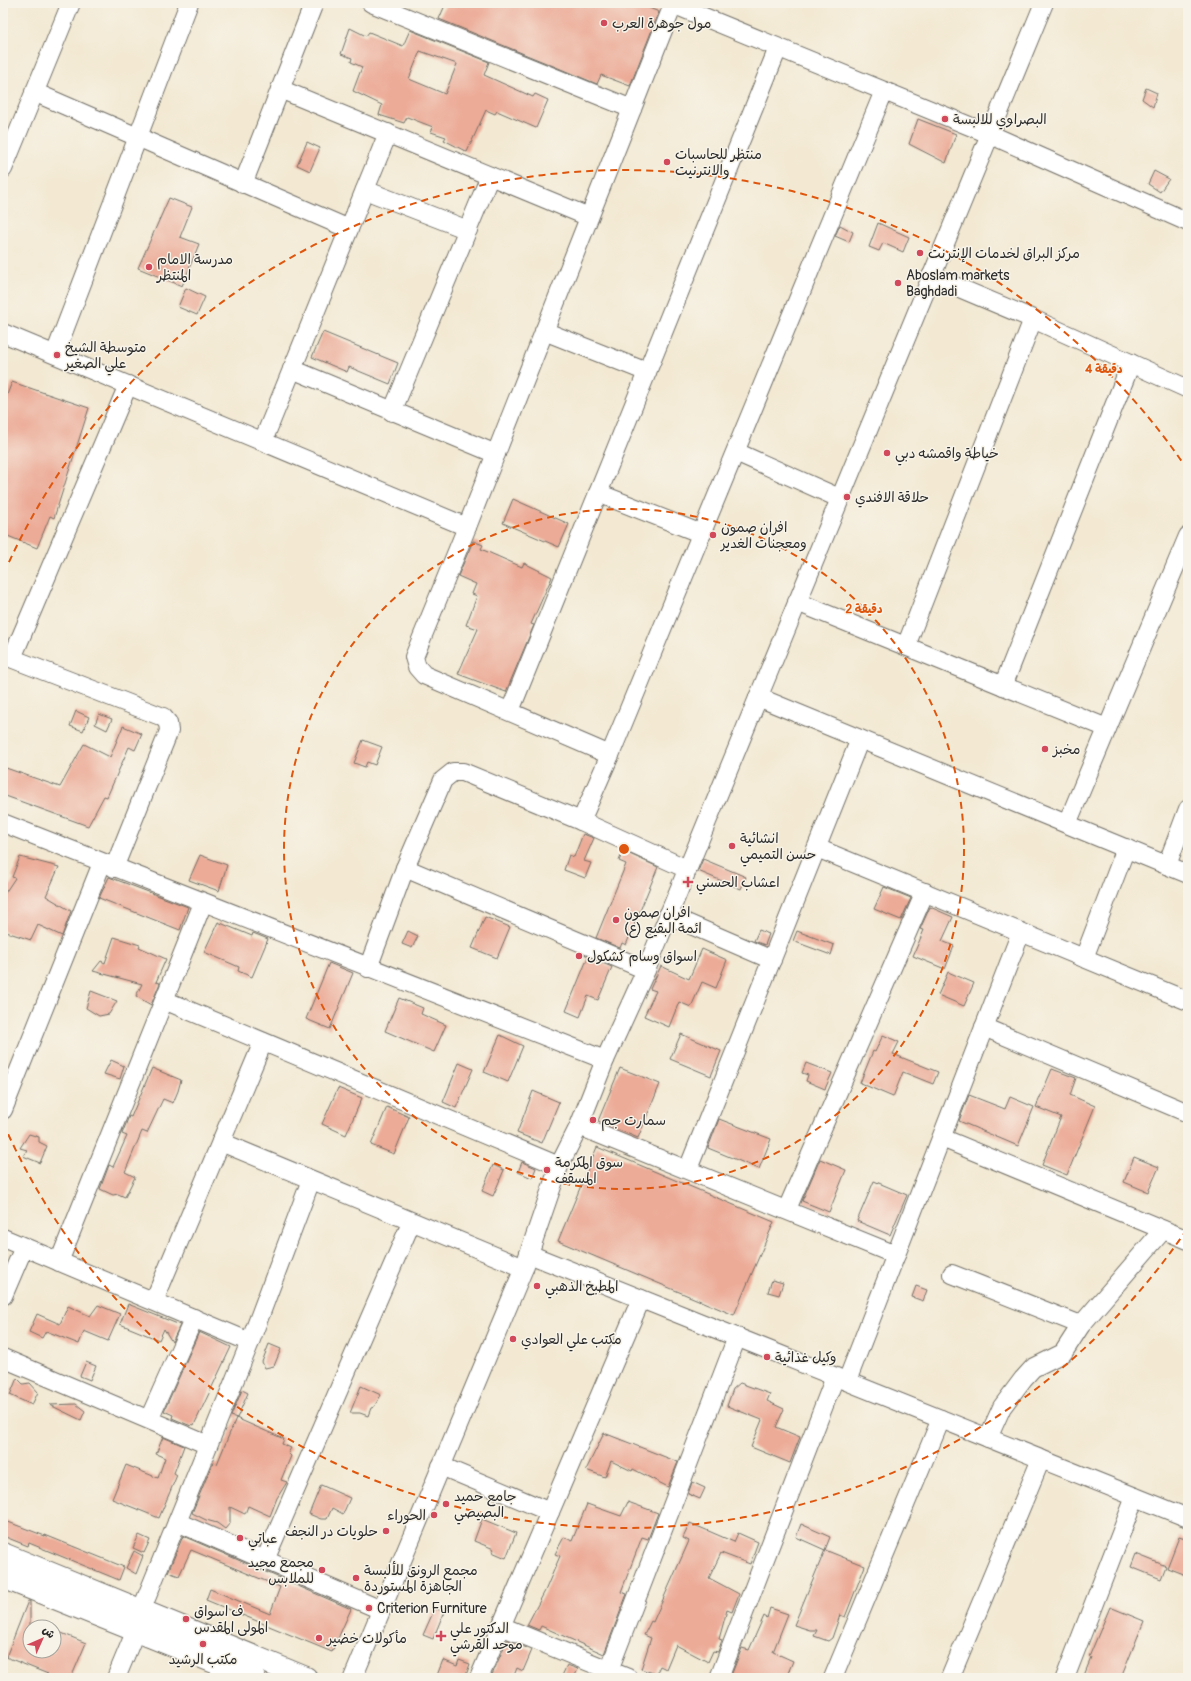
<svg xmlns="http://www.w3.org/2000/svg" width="1191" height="1681" viewBox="0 0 1191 1681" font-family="Pangolin,'Playpen Sans Arabic',sans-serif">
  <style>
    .building { fill: #ecab97; fill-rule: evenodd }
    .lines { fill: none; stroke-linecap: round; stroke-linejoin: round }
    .minor-casing { stroke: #716e66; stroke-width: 20 }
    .major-casing { stroke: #716e66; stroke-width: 24 }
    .minor { stroke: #fff; stroke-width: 18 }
    .major { stroke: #fff; stroke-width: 22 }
    .ring { fill: none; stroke: #df570e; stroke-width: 2; stroke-dasharray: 7 5 }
    .poi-dot { fill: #d1495b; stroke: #f7f3e8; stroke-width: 1.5 }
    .labels { text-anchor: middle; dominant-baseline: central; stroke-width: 3; stroke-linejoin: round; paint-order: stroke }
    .poi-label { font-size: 14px; fill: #2b2b2b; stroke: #f7f3e8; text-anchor: start }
    .centre { fill: #df570e; stroke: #f7f3e8; stroke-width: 2 }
    .ring-label { font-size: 12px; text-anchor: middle; font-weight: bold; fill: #df570e; stroke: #f7f3e8; stroke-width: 3; stroke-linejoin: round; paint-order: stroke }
  </style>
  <rect width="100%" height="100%" fill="#f7f3e8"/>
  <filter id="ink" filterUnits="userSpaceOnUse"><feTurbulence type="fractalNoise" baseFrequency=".025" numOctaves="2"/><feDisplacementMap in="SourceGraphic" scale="8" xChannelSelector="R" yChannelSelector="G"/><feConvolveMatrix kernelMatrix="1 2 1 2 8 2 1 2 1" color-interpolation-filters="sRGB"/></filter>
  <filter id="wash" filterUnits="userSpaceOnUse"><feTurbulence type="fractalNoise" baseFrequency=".012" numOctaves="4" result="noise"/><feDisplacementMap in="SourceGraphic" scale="16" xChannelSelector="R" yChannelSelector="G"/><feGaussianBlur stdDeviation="0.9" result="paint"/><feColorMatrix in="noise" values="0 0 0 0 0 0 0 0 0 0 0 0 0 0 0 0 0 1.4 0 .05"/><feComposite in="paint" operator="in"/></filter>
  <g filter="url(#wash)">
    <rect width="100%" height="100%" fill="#f3e9d3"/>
    <g id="blocks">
      <g class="building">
        <path d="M446,3h191l22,9 -29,74 -29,-11 -4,9 -158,-65z"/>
        <path d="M350,28l16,8 3,-4 34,14 7,-16 79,32 -5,13 49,22 2,-3 13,6 -12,28 -39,-17 -2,3 -9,-4 -19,42 -23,-12 2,-3 -15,-5 2,-5 -26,-10 -3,6 -25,-8 3,-10 -29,-14 9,-24 -11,-5 1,-4 -11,-4zM420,51l37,13 -12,30 -36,-15z"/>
        <path d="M1146,88l11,5 -4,14 -11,-8z"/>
        <path d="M918,119l38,15 -10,29 -37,-19z"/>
        <path d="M307,142l13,6 -10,23 -13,-6z"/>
        <path d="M1154,171l15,8 -9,13 -12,-8z"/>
        <path d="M169,198l23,9 -12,30 19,7 -17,42 -44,-18z"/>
        <path d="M878,223l31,14 -6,15 -20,-9 -4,8 -10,-4z"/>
        <path d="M840,225l13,7 -4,10 -14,-6z"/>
        <path d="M186,288l19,9 -8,18 -19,-8z"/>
        <path d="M323,332l75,31 -8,21 -41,-17 -2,5 -35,-15z"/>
        <path d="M12,382l77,26 -35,110 -4,-2 -13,32 -34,-14v-129z"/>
        <path d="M513,499l56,25 -10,23 -56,-24z"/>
        <path d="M473,541l10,4 -2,4 41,18 2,-4 28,14 -21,47 3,1 -28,67 -48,-18 20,-45 -12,-4 11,-29 -5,-2 4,-10 -18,-8z"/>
        <path d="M76,711l13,6 -6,14 -13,-5z"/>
        <path d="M99,714l13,5 -5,11 -12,-6z"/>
        <path d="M123,726l19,8 -7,16 -6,-3 -22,50 -3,-1 -16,30 -85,-31v-28l57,20 24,-43 26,13z"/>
        <path d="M363,740l19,7 -7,18 -8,-3 -2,5 -11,-4z"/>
        <path d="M583,834l11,4 -10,23 7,2 -6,15 -21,-8 5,-15 5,2z"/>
        <path d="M623,851l35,16 -32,78 -4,-2 -2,5 -24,-10 30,-74 -7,-3z"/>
        <path d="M200,855l27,10 -8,26 -30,-11z"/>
        <path d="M20,857l39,10 -13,29 25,15 -9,25 -24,-11 -7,15 -28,-9v-35l12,-18 -3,-1z"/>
        <path d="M703,859l43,18 -5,12 -43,-18z"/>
        <path d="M109,877l79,30 -8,23 -81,-32z"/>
        <path d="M884,887l27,11 -10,22 -27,-11z"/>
        <path d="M930,907l23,10 -11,24 12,5 -9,23 -32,-13 11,-26 -4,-1z"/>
        <path d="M485,917l25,10 -13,31 -25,-10z"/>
        <path d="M218,922l34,14 1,-3 15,6 -16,38 -14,-6 1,-4 -35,-15z"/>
        <path d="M759,930l10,4 -4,11 -11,-4z"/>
        <path d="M408,931l10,5 -6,12 -10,-4z"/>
        <path d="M797,931l37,14 -3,10 -38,-14z"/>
        <path d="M114,937l26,8 -1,2 27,12 -10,23 4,1 -9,22 -15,-9 6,-12 -49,-13 8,-10 4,2z"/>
        <path d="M702,949l25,11 -11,28 -14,-6 -11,25 -12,-5 -10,25 -25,-11 12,-25 -6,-2 11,-23 28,13z"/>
        <path d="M588,957l24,10 -14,33 -10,-4 -8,21 -14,-6z"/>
        <path d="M329,963l24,10 -23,56 -24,-10z"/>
        <path d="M948,972l26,11 -10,23 -26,-11z"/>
        <path d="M91,991l26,10 -8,13 -10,2 -13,-8z"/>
        <path d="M399,998l24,10 -2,6 25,11 -12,27 -49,-21z"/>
        <path d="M681,1034l40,17 -10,25 -41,-17z"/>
        <path d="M500,1035l23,11 -15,36 -24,-10z"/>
        <path d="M883,1035l16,7 -6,12 45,18 -5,12 -30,-12 -10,25 -33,-14 13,-32 2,1z"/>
        <path d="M111,1060l13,6 -4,13 -16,-5z"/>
        <path d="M459,1063l14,6 -17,39 -13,-6z"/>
        <path d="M806,1063l26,10 -7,16 -19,-8 2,-6 -6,-2z"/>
        <path d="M152,1068l29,12 -3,11 -5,12 -10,-4 -16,34 -5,-2 -17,41 10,5 -10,20 -7,-3 -5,1 -13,-6 9,-24 4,2 14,-31 -5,-2 7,-18 2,1z"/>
        <path d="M620,1068l40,16 -22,54 -40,-17z"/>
        <path d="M1052,1069l24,9 -6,17 25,11 -28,69 -25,-10 19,-48 -25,-10z"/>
        <path d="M338,1088l24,10 -16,37 -24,-11z"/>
        <path d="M533,1091l26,11 -17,41 -25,-10z"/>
        <path d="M969,1095l36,14 5,-12 24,10 -16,39 -59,-25z"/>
        <path d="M387,1107l22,10 -15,37 -23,-9z"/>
        <path d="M719,1119l52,20 -12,30 -51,-21z"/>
        <path d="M29,1134l10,3v5l8,4 -7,17 -17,-7 4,-6 -7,-2z"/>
        <path d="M597,1147l177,75 -40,93 -176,-74z"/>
        <path d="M1134,1157l25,10 -11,25 -24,-10z"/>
        <path d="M820,1159l26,11 -17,42 -27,-11z"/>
        <path d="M522,1162l14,6 -4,10 -14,-6z"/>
        <path d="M493,1165l11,5 -11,26 -11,-5z"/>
        <path d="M874,1181l33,14 -17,40 -33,-14z"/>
        <path d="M772,1280l11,3 -4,12 -11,-3z"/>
        <path d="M916,1286l11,4 -4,11 -11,-4z"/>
        <path d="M128,1304l52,21 -8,17 -8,-13 -5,11 -39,-16z"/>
        <path d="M98,1305l22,9 -12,27 -24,-10 -5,13 -33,-13 -4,7 -13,-6 8,-18 23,10 8,-18 22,10z"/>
        <path d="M199,1332l32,15 -37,78 -2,-1 -1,2 -19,-8 1,-3 -9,-4z"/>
        <path d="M269,1344l12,5 -7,17 -9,2 -3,-6z"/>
        <path d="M86,1362l10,4 -6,14 -10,-4z"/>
        <path d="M17,1378l6,6 7,-1 8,9 -6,13 -22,-10z"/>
        <path d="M740,1383l30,11 -3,7 17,8 -8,18 24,10 -10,26 -39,-16 11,-27 -35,-14 6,-17z"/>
        <path d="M361,1386l20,9 -7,12 -3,1 -3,8 -8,-3h-10z"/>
        <path d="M242,1390l6,3 -11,25 -6,-2z"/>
        <path d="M76,1404l9,7 -4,9 -31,-15z"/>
        <path d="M236,1418l48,21 -2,5 9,4 -3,5 3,3 -10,24 6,2 -10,16 -7,18 -22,-10 -3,8 -15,-7v16l-5,6 -8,-6 -11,-3 -14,-7 21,-51 4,2z"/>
        <path d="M604,1433l74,29 -10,25 -35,-18 -1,2 -21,-10 -6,16 -19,-7z"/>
        <path d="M163,1437l21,9 -10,27 3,2 -18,43 -47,-19 14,-34 32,13 7,-20 -9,-4z"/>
        <path d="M692,1482l13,6 -5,11 -12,-5z"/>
        <path d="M321,1485l29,13 -7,16 -11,-6 -5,11h-6l-12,-5z"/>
        <path d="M628,1502l30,11 -10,26 -6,-2 -21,55 6,2 -23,60 -63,-28 -2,4 -12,-5 18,-34 15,-35 -5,-2 9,-17 8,4 15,-37 34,12z"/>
        <path d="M482,1519l34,14 -10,25 -14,-6 2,-3 -20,-8z"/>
        <path d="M3,1520l42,16v-1l79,32 -5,13 -90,-37 -1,3 -25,-10z"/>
        <path d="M690,1523l44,19 4,-9 20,9 -8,22 -29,-11 -12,25 30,16 -7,18 -5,-2 -8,29 3,1 -4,12 -5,-1 -5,11 -32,-17 -10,24 -6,-3 -4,8 -15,-5 10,-31 -7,-3 7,-14 2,1 36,-81 -6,-3z"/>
        <path d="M801,1524l29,13 -5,13 -29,-13z"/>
        <path d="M139,1535l11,5 -6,13 -11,-5z"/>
        <path d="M183,1536l168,73 -19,43 -126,-52 4,-11 60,25 10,-27 -89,-37 -12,26 -11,-4z"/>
        <path d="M1179,1537l9,3v36l-21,-8z"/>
        <path d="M825,1550l40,16 -20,51 -5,-2 -8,23 -4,3 -14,-5 3,-6h-7l-16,-5z"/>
        <path d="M134,1551l9,5 -7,18 -10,-6z"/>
        <path d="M1136,1554l30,12 -5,13 -30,-12z"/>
        <path d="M28,1601h2v50h24v-21l32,13 -15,35h-29l6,-4 -42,-17z"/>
        <path d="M1110,1607l34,14 -23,57h-38l8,-20 -2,-1z"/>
        <path d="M435,1608l9,4 -11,27 -10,-4z"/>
        <path d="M770,1608l18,6 -15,38 20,9 -7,17h-56l12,-30 7,2 15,-34 3,2z"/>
        <path d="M507,1640l25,10 -9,21 -6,-3 -4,10h-14l-7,-3z"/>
        <path d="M443,1660l14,6 2,-6 11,4 -5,14h-29z"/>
        <path d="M567,1665l11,4 -4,9h-13z"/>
      </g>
    </g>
  </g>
  <g filter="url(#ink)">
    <use href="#blocks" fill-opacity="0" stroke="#716e66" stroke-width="1"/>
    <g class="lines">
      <defs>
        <g id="minor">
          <path d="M371,3l261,106"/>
          <path d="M670,3l319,131 199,88"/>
          <path d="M280,89l309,128"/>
          <path d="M34,92l315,137"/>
          <path d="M3,169l68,-166"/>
          <path d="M243,184l71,-181"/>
          <path d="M365,190l103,40"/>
          <path d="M931,276l102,43 155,70"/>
          <path d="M544,331l103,41"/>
          <path d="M3,333l464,194"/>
          <path d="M55,354l134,-351"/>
          <path d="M292,369l204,85"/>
          <path d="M392,412l98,-236"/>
          <path d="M263,441l125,-308"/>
          <path d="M736,452l103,46"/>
          <path d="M598,493l104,41"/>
          <path d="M797,602l310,126"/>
          <path d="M906,646l127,-327"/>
          <path d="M3,655l160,62 5,6 1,8 -55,137"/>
          <path d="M12,658l116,-273"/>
          <path d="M1003,686l128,-323"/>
          <path d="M758,697l430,177"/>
          <path d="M510,711l268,-663"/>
          <path d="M610,755l-186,-80 -7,-8 -3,-10 53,-130 206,-522"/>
          <path d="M581,821l29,-66 274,-664"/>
          <path d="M3,823l602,237"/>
          <path d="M1067,824l121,-288"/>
          <path d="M817,848l371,153"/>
          <path d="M1167,865l21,-56"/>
          <path d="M405,868l241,102"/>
          <path d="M668,915l104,45"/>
          <path d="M1084,958l42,-110"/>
          <path d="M368,968l37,-100 38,-88 10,-8h10l118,49 106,48"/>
          <path d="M164,1000l395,166"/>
          <path d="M984,1027l204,86"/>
          <path d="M3,1110l99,-247"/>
          <path d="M579,1126l317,129"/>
          <path d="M942,1138l246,102"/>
          <path d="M221,1142l303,126"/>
          <path d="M688,1169l172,-430"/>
          <path d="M787,1209l138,-317"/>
          <path d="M3,1238l247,104"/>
          <path d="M529,1254l659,264"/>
          <path d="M59,1262l144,-359"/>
          <path d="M952,1274l129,51"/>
          <path d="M3,1296l21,-49"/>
          <path d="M154,1301l109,-259"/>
          <path d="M3,1358l205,87"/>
          <path d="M847,1381l174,-449"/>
          <path d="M149,1419l45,-101"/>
          <path d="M988,1438l14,-31 21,-28 10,-11 30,-15 18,-28 82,-95"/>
          <path d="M441,1466l109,46"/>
          <path d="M177,1522l204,88"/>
          <path d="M265,1560l146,-337"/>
          <path d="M141,1611l109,-269 61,-162"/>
          <path d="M501,1626l127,52"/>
          <path d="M609,1670l128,-333"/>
          <path d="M116,1678l20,-48"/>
          <path d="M353,1678l171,-410 35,-102 20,-40 26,-66 41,-90 398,-967"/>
          <path d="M479,1678l162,-379"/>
          <path d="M719,1678l116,-301"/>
          <path d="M833,1678l108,-259"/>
          <path d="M950,1678l91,-219"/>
          <path d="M1065,1678l70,-181"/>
        </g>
        <g id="major">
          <path d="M3,1554l303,124"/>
          <path d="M3,1577l251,101"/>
        </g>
      </defs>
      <use href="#minor" class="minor-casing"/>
      <use href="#major" class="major-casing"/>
      <use href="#minor" class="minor"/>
      <use href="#major" class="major"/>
    </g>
  </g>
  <g class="ring">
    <circle cx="624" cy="849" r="340"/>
    <path d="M1187 1229A679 679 0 0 1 4 1125M4 573A679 679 0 0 1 1187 469"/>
  </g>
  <g class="poi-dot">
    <circle cx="604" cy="23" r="4"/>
    <circle cx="945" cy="119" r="4"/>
    <circle cx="667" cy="162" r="4"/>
    <circle cx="920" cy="253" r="4"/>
    <circle cx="149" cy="267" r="4"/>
    <circle cx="898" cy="283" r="4"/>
    <circle cx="57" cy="355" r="4"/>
    <circle cx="887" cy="453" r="4"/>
    <circle cx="847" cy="497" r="4"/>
    <circle cx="713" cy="535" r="4"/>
    <circle cx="1045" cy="749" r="4"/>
    <circle cx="732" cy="846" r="4"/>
    <path d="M686 876h4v4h4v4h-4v4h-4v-4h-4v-4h4z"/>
    <circle cx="616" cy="920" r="4"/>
    <circle cx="579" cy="956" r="4"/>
    <circle cx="593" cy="1120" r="4"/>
    <circle cx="547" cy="1170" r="4"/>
    <circle cx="537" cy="1286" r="4"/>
    <circle cx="513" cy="1339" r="4"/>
    <circle cx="767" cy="1357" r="4"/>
    <circle cx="446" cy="1504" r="4"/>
    <circle cx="434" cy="1515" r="4"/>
    <circle cx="386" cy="1531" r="4"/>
    <circle cx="240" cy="1538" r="4"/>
    <circle cx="322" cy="1570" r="4"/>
    <circle cx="356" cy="1578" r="4"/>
    <circle cx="369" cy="1608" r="4"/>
    <circle cx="186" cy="1619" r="4"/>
    <path d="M439 1630h4v4h4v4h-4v4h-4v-4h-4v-4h4z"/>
    <circle cx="319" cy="1638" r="4"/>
    <circle cx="203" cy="1644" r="4"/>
  </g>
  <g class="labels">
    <g class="poi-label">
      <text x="612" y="23">مول جوهرة العرب</text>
      <text x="953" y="119">البصراوي للالبسة</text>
      <text x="675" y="154">منتظر للحاسبات<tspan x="675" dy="16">والانترنيت</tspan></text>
      <text x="928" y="253">مركز البراق لخدمات الإنترنت</text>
      <text x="157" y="259">مدرسة الامام<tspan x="157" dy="16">المنتظر</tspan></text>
      <text x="906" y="275">Aboslam markets<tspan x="906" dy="16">Baghdadi</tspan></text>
      <text x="65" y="347">متوسطة الشيخ<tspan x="65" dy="16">علي الصغير</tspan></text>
      <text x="895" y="453">خياطة واقمشه دبي</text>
      <text x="855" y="497">حلاقة الافندي</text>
      <text x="721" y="527">افران صمون<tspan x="721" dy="16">ومعجنات الغدير</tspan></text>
      <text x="1053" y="749">مخبز</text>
      <text x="740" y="838">انشائية<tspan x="740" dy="16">حسن التميمي</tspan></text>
      <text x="696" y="882">اعشاب الحسني</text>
      <text x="624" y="912">افران صمون<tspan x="624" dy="16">ائمة البقيع (ع)</tspan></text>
      <text x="587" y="956">اسواق وسام كشكول</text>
      <text x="601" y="1120">سمارت جم</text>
      <text x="555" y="1162">سوق المكرمة<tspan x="555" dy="16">المسقف</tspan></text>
      <text x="545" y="1286">المطبخ الذهبي</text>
      <text x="521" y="1339">مكتب علي العوادي</text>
      <text x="775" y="1357">وكيل غذائية</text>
      <text x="454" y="1496">جامع حميد<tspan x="454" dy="16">البصيصي</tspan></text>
      <text x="426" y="1515" text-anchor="end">الحوراء</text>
      <text x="378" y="1531" text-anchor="end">حلويات در النجف</text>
      <text x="248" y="1538">عباتي</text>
      <text x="314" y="1562" text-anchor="end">مجمع مجيد<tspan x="314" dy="16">للملابس</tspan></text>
      <text x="364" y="1570">مجمع الرونق للألبسة<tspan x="364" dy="16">الجاهزة المستوردة</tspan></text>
      <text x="377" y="1608">Criterion Furniture</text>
      <text x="194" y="1611">ف اسواق<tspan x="194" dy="16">المولى المقدس</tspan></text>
      <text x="450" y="1628">الدكتور علي<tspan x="450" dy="16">موحد القرشي</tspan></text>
      <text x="327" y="1638">مأكولات خضير</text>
      <text x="203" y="1659" text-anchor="middle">مكتب الرشيد</text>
    </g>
  </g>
  <circle cx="624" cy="849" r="6" class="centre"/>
  <g class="ring-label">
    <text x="1104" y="373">4 دقيقة</text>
    <text x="864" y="613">2 دقيقة</text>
  </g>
  <rect width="1191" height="1681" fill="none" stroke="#f7f3e8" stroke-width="16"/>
  <g transform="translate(42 1639) rotate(45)"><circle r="19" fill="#f7f3e8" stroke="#a5a39c"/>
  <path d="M0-3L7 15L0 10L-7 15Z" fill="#d1495b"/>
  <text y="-6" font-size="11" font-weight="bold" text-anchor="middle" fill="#2b2b2b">ش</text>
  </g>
</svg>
